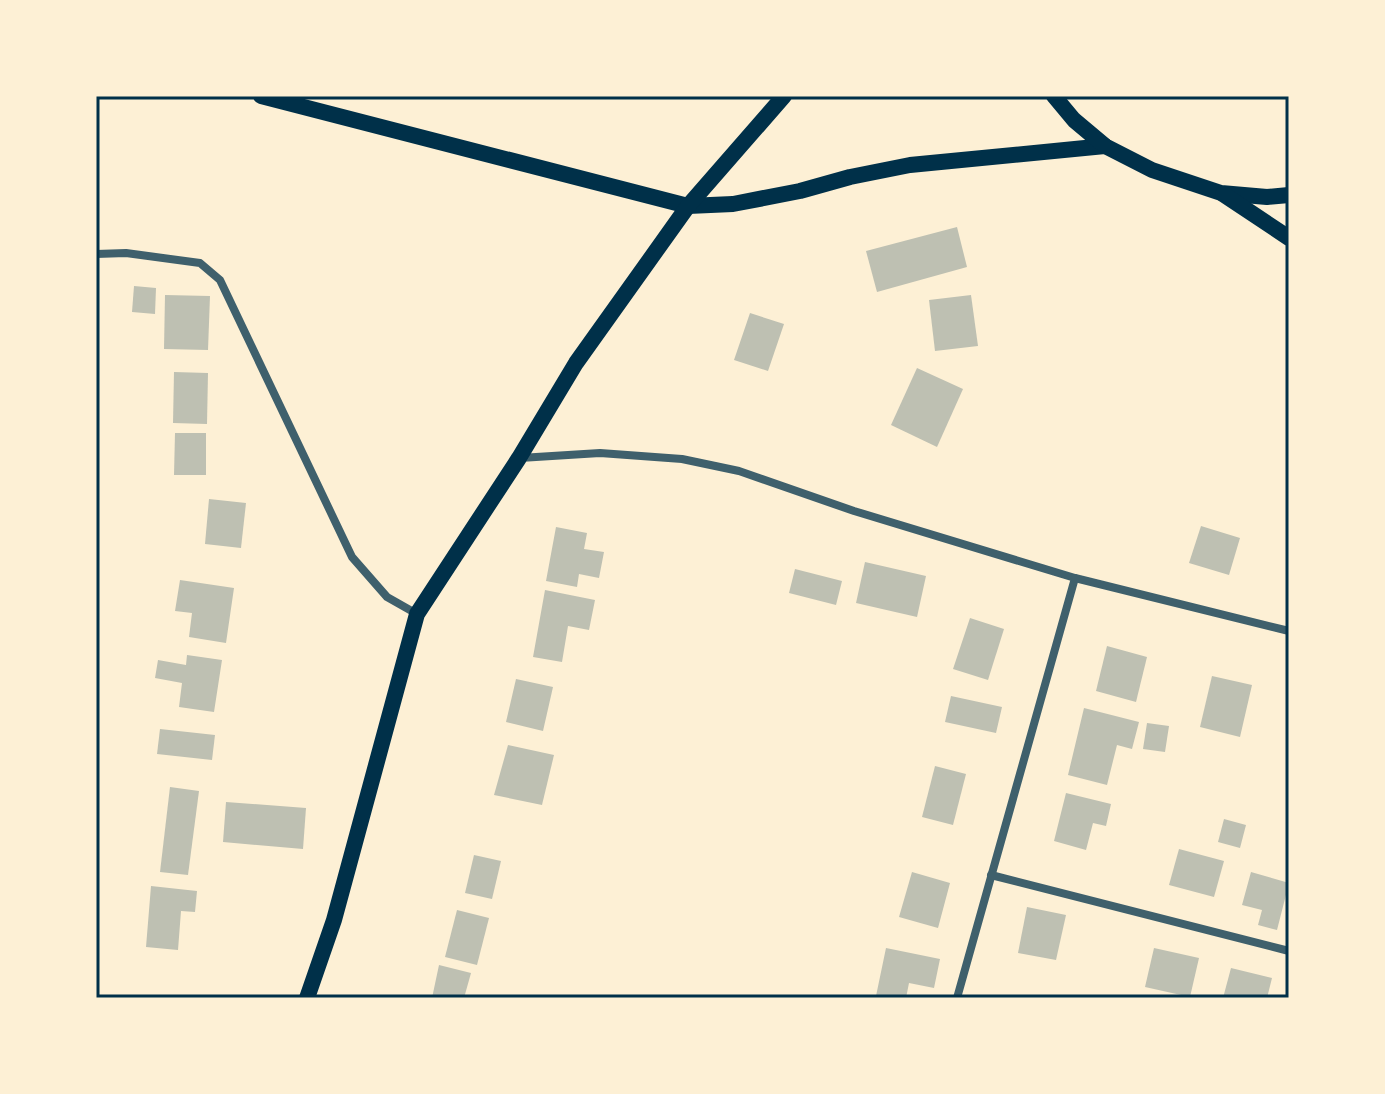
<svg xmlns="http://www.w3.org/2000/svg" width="1385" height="1094" viewBox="0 0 1385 1094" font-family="Rubik,sans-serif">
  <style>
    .building { fill: #bec0b2 }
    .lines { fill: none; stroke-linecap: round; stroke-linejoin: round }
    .minor { stroke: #3f606c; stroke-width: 8 }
    .secondary { stroke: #003049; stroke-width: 16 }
    .primary { stroke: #003049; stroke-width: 16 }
    .neatline { fill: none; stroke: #003049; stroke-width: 3 }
  </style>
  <rect width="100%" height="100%" fill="#fdf0d5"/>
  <g class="building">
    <path d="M957,227l10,40 -90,25 -11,-41z"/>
    <path d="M134,286l22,2 -1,26 -23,-2z"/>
    <path d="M165,295l45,1 -2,54 -44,-1z"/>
    <path d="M971,295l7,51 -43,5 -6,-51z"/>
    <path d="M750,313l34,11 -16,47 -34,-11z"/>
    <path d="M917,368l46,21 -26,58 -46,-22z"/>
    <path d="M174,372l34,1 -1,51 -34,-1z"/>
    <path d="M175,433h31v42h-32z"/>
    <path d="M209,499l37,4 -5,45 -36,-4z"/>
    <path d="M1201,526l39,12 -11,37 -40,-12z"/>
    <path d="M556,527l31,6 -3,16 20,3 -5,26 -20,-4 -2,13 -31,-6z"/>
    <path d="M865,562l61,14 -9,41 -61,-14z"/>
    <path d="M795,569l47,12 -6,24 -47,-12z"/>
    <path d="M180,580l54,8 -8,55 -37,-6 3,-24 -17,-2z"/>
    <path d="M545,590l50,10 -6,30 -21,-4 -6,36 -29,-5z"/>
    <path d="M970,618l34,11 -16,51 -35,-11z"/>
    <path d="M1107,646l40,11 -11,45 -40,-11z"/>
    <path d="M187,655l35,5 -8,52 -35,-5 3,-24 -27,-5 3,-18 28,5z"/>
    <path d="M1212,676l40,9 -12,52 -40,-10z"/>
    <path d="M516,679l37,8 -10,44 -37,-9z"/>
    <path d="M951,696l51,11 -6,26 -51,-11z"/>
    <path d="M1084,708l55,14 -7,27 -15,-4 -10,40 -39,-10z"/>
    <path d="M1147,723l22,3 -4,26 -22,-3z"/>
    <path d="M160,729l55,6 -3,25 -55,-6z"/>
    <path d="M508,745l46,10 -12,50 -48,-10z"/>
    <path d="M935,766l31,8 -13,51 -31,-8z"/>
    <path d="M170,787l29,4 -11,84 -28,-3z"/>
    <path d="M1066,793l45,11 -5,22 -13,-3 -7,27 -32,-9z"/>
    <path d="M226,802l80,6 -3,41 -80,-7z"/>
    <path d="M1224,819l22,6 -6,23 -22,-6z"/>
    <path d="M1179,849l45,12 -10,36 -45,-12z"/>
    <path d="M474,855l27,6 -9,38 -27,-6z"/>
    <path d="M912,872l38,11 -12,45 -39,-11z"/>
    <path d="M1251,872l38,11 -12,47 -19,-5 4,-15 -20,-5z"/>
    <path d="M151,886l46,5 -2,21 -14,-1 -3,39 -32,-3z"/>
    <path d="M1027,907l39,8 -10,45 -38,-7z"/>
    <path d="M457,910l32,8 -12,47 -32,-8z"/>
    <path d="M886,948l54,11 -6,29 -25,-5 -3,15 -30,-2z"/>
    <path d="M1154,948l45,10 -9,39 -45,-10z"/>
    <path d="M439,965l32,8 -7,25h-32z"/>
    <path d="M1231,968l41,10 -5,20h-44z"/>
  </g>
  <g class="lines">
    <g class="minor">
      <path d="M96,254l30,-1 74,10 20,17 132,277 35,40 30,17"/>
      <path d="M520,458l80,-5 82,6 57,12 115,40 221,67 -118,420"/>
      <path d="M1075,578l214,53"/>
      <path d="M991,875l298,76"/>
    </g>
    <g class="secondary">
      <path d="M261,96l427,110 45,-2 67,-13 50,-14 60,-12 195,-19"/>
      <path d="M307,998l27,-78 83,-306 102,-156 57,-95 112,-157 96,-110"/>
    </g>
    <g class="primary">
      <path d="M1054,96l20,24 31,26 47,24 69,23 46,4 22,-2"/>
      <path d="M1223,194l66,44"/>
    </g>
  </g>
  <rect width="1385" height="1094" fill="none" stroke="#fdf0d5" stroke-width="196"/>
  <rect x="98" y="98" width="1189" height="898" class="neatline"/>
</svg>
